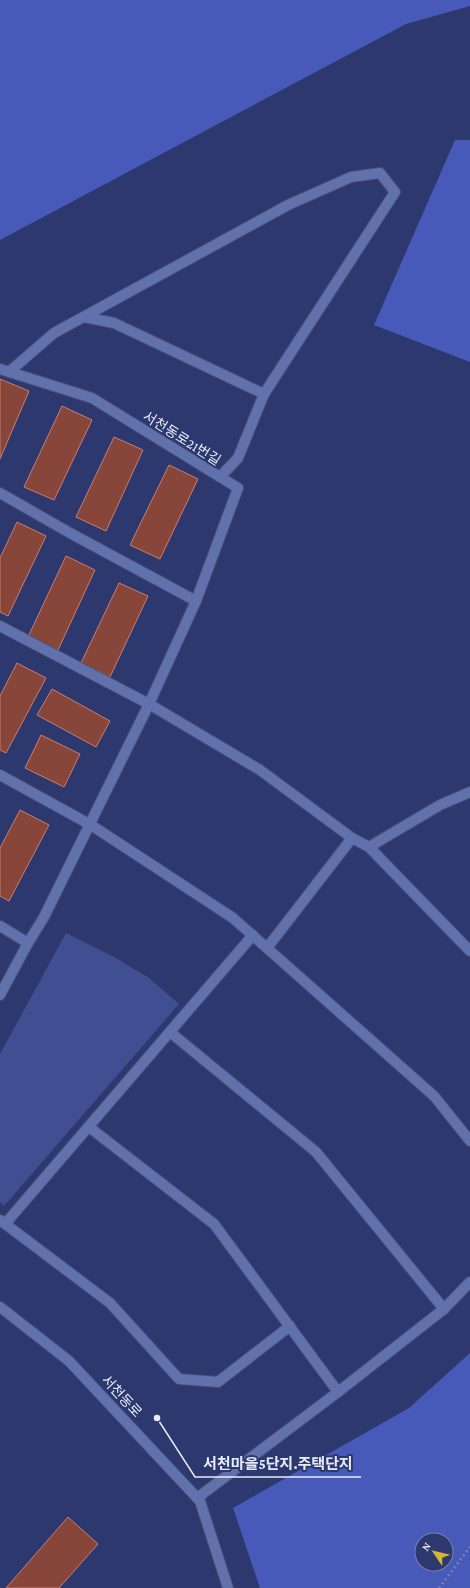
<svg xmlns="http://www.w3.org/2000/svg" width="470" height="1588" viewBox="0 0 470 1588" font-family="'Crimson Pro','Noto Sans KR',serif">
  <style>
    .green { fill: #404e92 }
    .forest { fill: #485ab9; fill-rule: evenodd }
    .building { fill: #884539; stroke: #c87f70 }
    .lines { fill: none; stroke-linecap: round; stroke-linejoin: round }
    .street-casing { stroke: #484f79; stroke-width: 12 }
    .secondary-casing { stroke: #484f79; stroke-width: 12 }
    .path { stroke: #7a82a8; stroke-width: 2.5; stroke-dasharray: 2 3; stroke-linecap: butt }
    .street { stroke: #6171ac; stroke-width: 10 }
    .secondary { stroke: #6171ac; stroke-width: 10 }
    .labels { text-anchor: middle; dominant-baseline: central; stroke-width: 4; stroke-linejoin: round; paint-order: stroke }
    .street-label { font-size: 14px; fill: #e7ebf9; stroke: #2d386e }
    .leader { fill: none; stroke: #e7ebf9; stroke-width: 1.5 }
    .callout-dot { fill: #e7ebf9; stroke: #2d386e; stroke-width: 1.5 }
    .callout-label { font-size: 15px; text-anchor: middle; font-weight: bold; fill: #e7ebf9; stroke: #2d386e; stroke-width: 4; stroke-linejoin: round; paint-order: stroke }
  </style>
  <rect width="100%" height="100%" fill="#2d386e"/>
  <path class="green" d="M66,933l48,24 35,21 30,26 -175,202 -4,-4v-148z"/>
  <g class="forest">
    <path d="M0,0h470v6l-64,18 -406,216z"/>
    <path d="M455,140h15v222l-96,-37z"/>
    <path d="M470,1353v235h-210l-27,-80 176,-100zM422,1540h24v24h-24z"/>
  </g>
  <g class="building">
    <path d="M0,379l29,12 -29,68z"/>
    <path d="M62,406l30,14 -38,80 -30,-13z"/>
    <path d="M114,437l29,13 -37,81 -30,-14z"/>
    <path d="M169,465l29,14 -38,80 -30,-14z"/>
    <path d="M17,522l29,14 -38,80 -8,-4v-54z"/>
    <path d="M66,556l29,14 -37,80 -30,-13z"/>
    <path d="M119,583l29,13 -38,81 -29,-14z"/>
    <path d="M17,663l29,15 -40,75 -6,-3v-54z"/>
    <path d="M52,689l58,32 -14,26 -59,-32z"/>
    <path d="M41,735l39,19 -16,33 -39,-19z"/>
    <path d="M20,810l29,15 -40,76 -9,-5v-48z"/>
    <path d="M68,1517l30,27 -39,44h-53z"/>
  </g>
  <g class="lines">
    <defs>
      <g id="street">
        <path d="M84,317l30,6 150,71"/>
        <path d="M0,369l92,29 146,90 -42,113 -47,103 -105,213 -16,26 -28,52"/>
        <path d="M9,372l45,-39 234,-128 63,-28 29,-4 15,19 -131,202 -26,64 -18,19"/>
        <path d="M0,493l70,40 126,68"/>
        <path d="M0,626l149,78 111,66 92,68 17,9 101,104"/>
        <path d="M0,775l91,50 142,93 201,178 36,45"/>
        <path d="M369,847l71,-42 30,-13"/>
        <path d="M0,926l28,17"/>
        <path d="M267,948l85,-110"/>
        <path d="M170,1032l146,120 128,157"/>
        <path d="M89,1127l125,97 124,168"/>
        <path d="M0,1220l110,83 69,76 39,3 72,-56"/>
        <path d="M5,1224l248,-289"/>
        <path d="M197,1498l141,-106 106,-83 26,-27"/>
      </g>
      <path id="secondary" d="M0,1307l69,54 131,140 28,87"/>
    </defs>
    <use href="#street" class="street-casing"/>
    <use href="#secondary" class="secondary-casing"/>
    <path class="path" d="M439,1588l31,-41"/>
    <use href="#street" class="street"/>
    <use href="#secondary" class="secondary"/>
  </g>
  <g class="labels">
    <g class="street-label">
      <text transform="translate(182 438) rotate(32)">서천동로21번길</text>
      <text transform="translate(122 1396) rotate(47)">서천동로</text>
    </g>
  </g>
  <path class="leader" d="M157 1418L195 1477H361"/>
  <circle class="callout-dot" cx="157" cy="1418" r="4"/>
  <g class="callout-label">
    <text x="278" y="1469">서천마을5단지.주택단지</text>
  </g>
  <g transform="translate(434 1552) rotate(305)"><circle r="19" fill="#2d386e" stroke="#7780a6"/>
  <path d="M0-3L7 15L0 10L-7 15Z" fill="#d8b434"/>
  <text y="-6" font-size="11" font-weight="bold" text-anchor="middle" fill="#e7ebf9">N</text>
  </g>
</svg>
